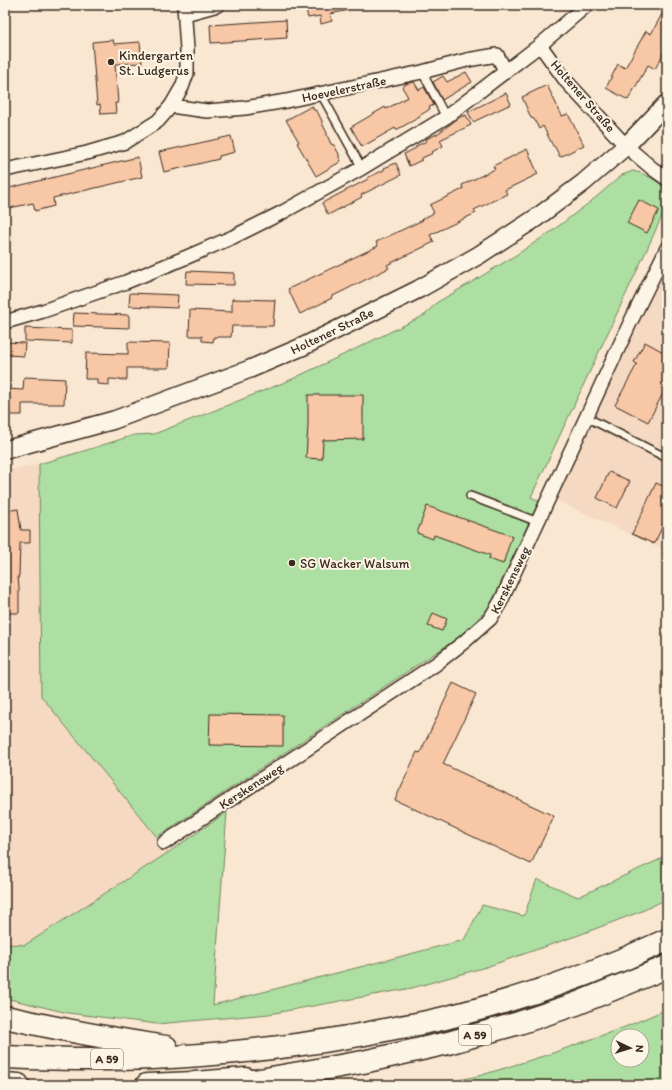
<svg xmlns="http://www.w3.org/2000/svg" width="672" height="1090" viewBox="0 0 672 1090" font-family="Itim,sans-serif">
  <style>
    .built { fill: #f5d9c2 }
    .green { fill: #acdfa1; stroke: #748460; fill-rule: evenodd }
    .building { fill: #f7c7a6; stroke: #3b2a1e }
    .lines { fill: none; stroke-linecap: round; stroke-linejoin: round }
    .service-casing { stroke: #3b2a1e; stroke-width: 10 }
    .minor-casing { stroke: #3b2a1e; stroke-width: 16 }
    .tertiary-casing { stroke: #3b2a1e; stroke-width: 20 }
    .motorway-casing { stroke: #3b2a1e; stroke-width: 25 }
    .service { stroke: #fcf5e5; stroke-width: 7 }
    .minor { stroke: #fcf5e5; stroke-width: 13 }
    .tertiary { stroke: #fcf5e5; stroke-width: 17 }
    .motorway { stroke: #fcf5e5; stroke-width: 22 }
    .poi-dot { fill: #3b2a1e; stroke: #fcf5e5; stroke-width: 1.5 }
    .labels { text-anchor: middle; dominant-baseline: central; stroke-width: 4; stroke-linejoin: round; paint-order: stroke }
    .shield { fill: #fcf5e5; stroke: #75675a; stroke-width: 1 }
    .shield-label { font-size: 12px; font-weight: bold; fill: #3b2a1e }
    .poi-label { font-size: 13px; fill: #3b2a1e; stroke: #fcf5e5; text-anchor: start }
    .street-label { font-size: 13px; fill: #3b2a1e; stroke: #fcf5e5 }
  </style>
  <rect width="100%" height="100%" fill="#fae7d2"/>
  <filter id="ink" filterUnits="userSpaceOnUse"><feTurbulence type="fractalNoise" baseFrequency=".025" numOctaves="2"/><feDisplacementMap in="SourceGraphic" scale="8" xChannelSelector="R" yChannelSelector="G"/><feConvolveMatrix kernelMatrix="1 2 1 2 8 2 1 2 1" color-interpolation-filters="sRGB"/></filter>
  <g filter="url(#ink)">
    <g class="built">
      <path d="M667,235v316l-118,-54z"/>
      <path d="M39,464l2,232 128,156 -144,94 -20,-2v-473z"/>
    </g>
    <g class="green">
      <path d="M633,171c14,3 22,9 34,18v16l-19,42 -117,250 8,4 -49,105 -26,28 -307,203 -116,-141 -2,-232 48,-14 47,-15 20,-1 59,-23 77,-31 59,-28 76,-37 11,-12 36,-21 44,-27 36,-24 42,-32 28,-24z"/>
      <path d="M227,812l-14,193 251,-65 18,-35 42,11 13,-37 41,18 89,-41v43l-25,12 -63,24 -93,32 -74,21 -143,26 -112,10 -89,-11 -63,-15v-54l20,1 144,-93z"/>
      <path d="M667,1009v76h-230l45,-10 68,-21 75,-27zM618,1036h24v24h-24z"/>
    </g>
    <g class="building">
      <path d="M305,5h43l1,5 -19,4 2,7 -11,3 -1,-8 -12,2z"/>
      <path d="M667,5v42l-12,22 -7,-4 -20,35 -22,-12 12,-24 7,4 21,-37 5,3z"/>
      <path d="M286,20l1,18 -76,5 -1,-18z"/>
      <path d="M113,40l1,4 26,-2 2,21 -27,1 3,39h-3l1,10 -15,1 -1,-10 -3,1 -5,-63z"/>
      <path d="M466,72l6,10 -30,18 -9,-18 10,-6 4,6z"/>
      <path d="M414,82l5,8 5,-3 10,18 -5,2 1,2 -11,7 1,1 -24,13 -1,-2 -33,19 -11,-20 34,-20 1,2 22,-12 -6,-10 6,-4z"/>
      <path d="M547,85l15,31 6,-2 16,31 -24,12 -5,-10 -2,-1 -10,-20 -4,3 -5,-10 -3,-1 -9,-21z"/>
      <path d="M506,93l5,11 -38,18 -5,-10z"/>
      <path d="M312,106l2,4 3,1 5,10v2l5,10v2l4,9 3,1 5,9v3l2,4h-1v1l-24,14 -19,-33 2,-1 -13,-22z"/>
      <path d="M466,115l5,10 -31,15 3,6 -11,6 1,1 -11,5v2l-13,6 -5,-12 12,-6v-2l11,-5 -1,-2 11,-5 23,-17z"/>
      <path d="M231,136l4,16 -16,4v3l-55,13 -5,-20z"/>
      <path d="M527,149l11,25 -33,16 2,4 -33,16 2,3 -46,22 4,7 -47,23 2,3 -58,29 1,1 -32,16 -12,-25 90,-43 -2,-4 47,-22 -1,-1 12,-6 -4,-8 33,-16 -1,-4 33,-16 -2,-3z"/>
      <path d="M138,157l4,20 -89,21 1,8 -19,5 -2,-8 -28,6v-20z"/>
      <path d="M396,163l5,12 -40,20 1,2 -34,18 -6,-12 46,-24 -1,-1 17,-8v-2z"/>
      <path d="M639,200l20,10 -12,23 -20,-10z"/>
      <path d="M187,271l47,2v12l-48,-1z"/>
      <path d="M130,293l48,2 -1,13 -48,-2z"/>
      <path d="M232,299l43,1 -2,26h-41l-1,11h-17l-1,5 -11,-1v-5h-13l1,-26 42,2z"/>
      <path d="M74,313l55,2v13l-56,-2z"/>
      <path d="M25,328l47,2v13l-47,-2z"/>
      <path d="M5,342l20,1 -1,13 -19,-1z"/>
      <path d="M128,342l42,1 -1,25h-42v12l-18,-1v6l-12,-1v-5h-12l1,-26 42,1z"/>
      <path d="M645,342l22,12v15l-4,7 4,3v7l-19,36 -33,-17 22,-41 -3,-2z"/>
      <path d="M24,377l41,2 -1,25h-42v11h-17v-26l18,1z"/>
      <path d="M308,395h55v44l-40,1 -1,19 -16,-1 2,-32z"/>
      <path d="M609,472l21,9 -13,27 -20,-10z"/>
      <path d="M656,483l11,5v29l-13,27 -22,-10z"/>
      <path d="M427,506l85,30 -9,28 -14,-5 1,-4 -56,-20 -1,4 -16,-6z"/>
      <path d="M18,509l3,21h9v13h-10l-1,33h-1l1,12v25h-14v-102z"/>
      <path d="M433,613l14,6 -5,12 -14,-5z"/>
      <path d="M453,683l23,11 -33,70 111,52 -23,48 -136,-64 22,-48 3,1z"/>
      <path d="M210,714l73,1v31l-74,-1z"/>
    </g>
    <g class="lines">
      <defs>
        <g id="service">
          <path d="M422,72l24,45"/>
          <path d="M321,94l41,74"/>
          <path d="M586,417l81,41"/>
          <path d="M470,496l68,26"/>
        </g>
        <g id="minor">
          <path d="M185,14l33,-9"/>
          <path d="M540,45l26,36 60,65 27,23 14,10"/>
          <path d="M171,106l36,5 38,-3 41,-7 136,-29 45,-12 30,-5 9,17"/>
          <path d="M5,170l82,-17 38,-11 33,-21 13,-15 11,-19 5,-14v-24l-3,-44"/>
          <path d="M5,322l38,-11 83,-29 61,-25 46,-20 50,-25 79,-44 84,-51 94,-72 47,-40"/>
          <path d="M164,843l272,-179 28,-22 26,-23 11,-18 129,-278 37,-75"/>
        </g>
        <path id="tertiary" d="M5,450l109,-30 136,-51 54,-23 115,-57 60,-34 57,-37 47,-35 43,-37 41,-43"/>
        <g id="motorway">
          <path d="M5,1017c53,12 107,22 161,30"/>
          <path d="M5,1057c49,2 98,3 147,1 81,-4 163,-13 243,-30 17,-3 34,-6 50,-10 76,-19 151,-45 222,-78"/>
          <path d="M5,1084l13,1"/>
          <path d="M147,1085l47,-2 52,-4"/>
          <path d="M231,1085l132,-23 85,-19 71,-20 57,-19 91,-37"/>
        </g>
      </defs>
      <use href="#service" class="service-casing"/>
      <use href="#minor" class="minor-casing"/>
      <use href="#tertiary" class="tertiary-casing"/>
      <use href="#motorway" class="motorway-casing"/>
      <use href="#service" class="service"/>
      <use href="#minor" class="minor"/>
      <use href="#tertiary" class="tertiary"/>
      <use href="#motorway" class="motorway"/>
    </g>
  </g>
  <g class="poi-dot">
    <circle cx="111" cy="62" r="4"/>
    <circle cx="292" cy="563" r="4"/>
  </g>
  <g class="labels">
    <g class="shield">
      <rect x="459" y="1025" width="32" height="20" rx="3"/>
      <rect x="91" y="1049" width="32" height="20" rx="3"/>
    </g>
    <g class="shield-label">
      <text x="475" y="1035">A 59</text>
      <text x="107" y="1059">A 59</text>
    </g>
    <g class="poi-label">
      <text x="119" y="55">Kindergarten<tspan x="119" dy="15">St. Ludgerus</tspan></text>
      <text x="300" y="563">SG Wacker Walsum</text>
    </g>
    <g class="street-label">
      <text transform="translate(344 89) rotate(-12)">Hoevelerstraße</text>
      <text transform="translate(583 96) rotate(49)">Holtener Straße</text>
      <text transform="translate(332 331) rotate(-26)">Holtener Straße</text>
      <text transform="translate(510 580) rotate(-64)">Kerskensweg</text>
      <text transform="translate(251 786) rotate(-33)">Kerskensweg</text>
    </g>
  </g>
  <rect width="672" height="1090" fill="none" stroke="#fcf5e5" stroke-width="20"/>
  <rect x="10" y="10" width="652" height="1070" fill="none" stroke="#3b2a1e" stroke-width="1.5" filter="url(#ink)"/>
  <g transform="translate(630 1048) rotate(94)"><circle r="19" fill="#fcf5e5" stroke="#afa495"/>
  <path d="M0-3L7 15L0 10L-7 15Z" fill="#3b2a1e"/>
  <text y="-6" font-size="11" font-weight="bold" text-anchor="middle" fill="#3b2a1e">N</text>
  </g>
</svg>
